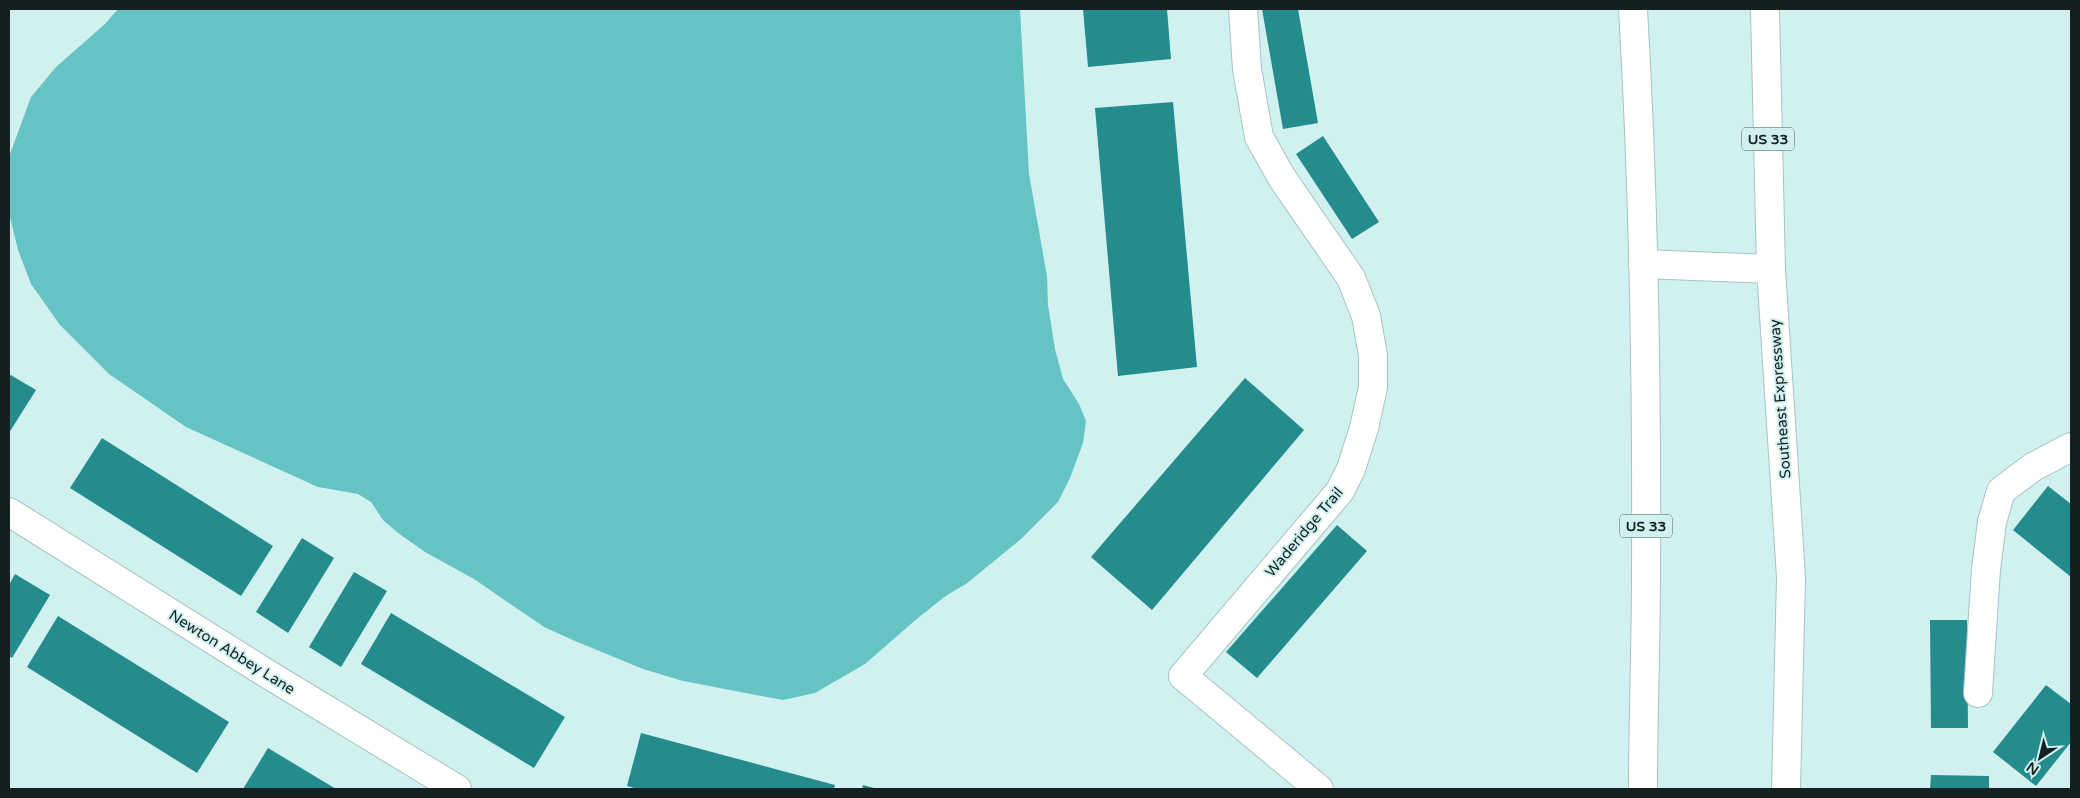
<svg xmlns="http://www.w3.org/2000/svg" width="2080" height="798" viewBox="0 0 2080 798" font-family="'Varela Round',sans-serif">
  <style>
    .water { fill: #65c4c3 }
    .building { fill: #248c8c }
    .lines { fill: none; stroke-linecap: round; stroke-linejoin: round }
    .minor-casing { stroke: #a5c4c3; stroke-width: 30 }
    .highway-casing { stroke: #a5c4c3; stroke-width: 30 }
    .minor { stroke: #fff; stroke-width: 28 }
    .highway { stroke: #fff; stroke-width: 28 }
    .labels { text-anchor: middle; dominant-baseline: central; stroke-width: 4; stroke-linejoin: round; paint-order: stroke }
    .shield { fill: #d1f1f0; stroke: #4d5f5e; stroke-width: 1 }
    .shield-label { font-size: 14px; font-weight: bold; fill: #152120 }
    .street-label { font-size: 15px; fill: #152120; stroke: #d1f1f0 }
  </style>
  <rect width="100%" height="100%" fill="#d1f1f0"/>
  <path class="water" d="M118,9h902l9,165 18,102 1,29 7,44 8,30 16,25 7,17 -3,22 -13,35 -12,24 -37,37 -55,45 -19,11 -28,22 -54,47 -50,29 -32,7 -100,-19 -40,-12 -68,-28 -31,-14 -70,-48 -49,-27 -27,-19 -15,-13 -12,-18 -13,-8 -40,-7 -132,-60 -77,-53 -49,-49 -29,-41 -13,-34 -9,-37 1,-59 21,-57 25,-30 49,-43z"/>
  <g class="building">
    <path d="M1083,9h84l4,50 -83,8z"/>
    <path d="M1262,9h36l20,114 -35,6z"/>
    <path d="M1173,102l24,265 -79,9 -23,-268z"/>
    <path d="M1323,136l56,86 -27,17 -56,-85z"/>
    <path d="M9,374l27,16 -27,43z"/>
    <path d="M1245,378l59,52 -152,180 -61,-53z"/>
    <path d="M102,438l171,108 -32,50 -171,-108z"/>
    <path d="M2048,486l23,18v73l-58,-47z"/>
    <path d="M1337,525l30,26 -110,127 -31,-26z"/>
    <path d="M302,538l32,20 -46,75 -32,-21z"/>
    <path d="M354,572l33,19 -46,76 -32,-20z"/>
    <path d="M15,574l35,21 -38,63 -3,-2v-71z"/>
    <path d="M391,613l174,104 -31,51 -173,-104z"/>
    <path d="M58,616l171,106 -32,51 -170,-106z"/>
    <path d="M1930,620h37l1,108h-37z"/>
    <path d="M2046,685l25,19v38l-35,44 -43,-34z"/>
    <path d="M641,733l194,52 -1,4h-196l-11,-3z"/>
    <path d="M268,748l68,41h-93z"/>
    <path d="M1931,775l58,1v13h-59z"/>
    <path d="M863,785l15,4h-16z"/>
  </g>
  <g class="lines">
    <defs>
      <g id="minor">
        <path d="M1243,9l4,60 12,68 23,41 69,100 15,38 7,39v32l-9,41 -13,41 -11,22 -157,185 136,113"/>
        <path d="M1643,264l128,5"/>
        <path d="M9,512l257,161 191,116"/>
        <path d="M1978,693l8,-124 6,-47 9,-31 32,-24 38,-20"/>
      </g>
      <g id="highway">
        <path d="M1633,9c11,188 14,376 13,564 0,72 -3,144 -3,216"/>
        <path d="M1765,9l6,260 20,308 -5,212"/>
      </g>
    </defs>
    <use href="#minor" class="minor-casing"/>
    <use href="#highway" class="highway-casing"/>
    <use href="#minor" class="minor"/>
    <use href="#highway" class="highway"/>
  </g>
  <g class="labels">
    <g class="shield">
      <rect x="1742" y="127.5" width="52" height="23" rx="4"/>
      <rect x="1620" y="514.5" width="52" height="23" rx="4"/>
    </g>
    <g class="shield-label">
      <text x="1768" y="139">US 33</text>
      <text x="1646" y="526">US 33</text>
    </g>
    <g class="street-label">
      <text transform="translate(1780 399) rotate(-94)">Southeast Expressway</text>
      <text transform="translate(1304 532) rotate(-50)">Waderidge Trail</text>
      <text transform="translate(232 652) rotate(32)">Newton Abbey Lane</text>
    </g>
  </g>
  <rect width="2080" height="798" fill="none" stroke="#152120" stroke-width="20"/>
  <g transform="translate(2040 758) rotate(215)" stroke="#d1f1f0" stroke-width="4" paint-order="stroke">
  <path d="M0-4L9 19L0 12L-9 19Z" fill="#152120"/>
  <text y="-8" font-size="14" font-weight="bold" text-anchor="middle" fill="#152120">N</text>
  </g>
</svg>
